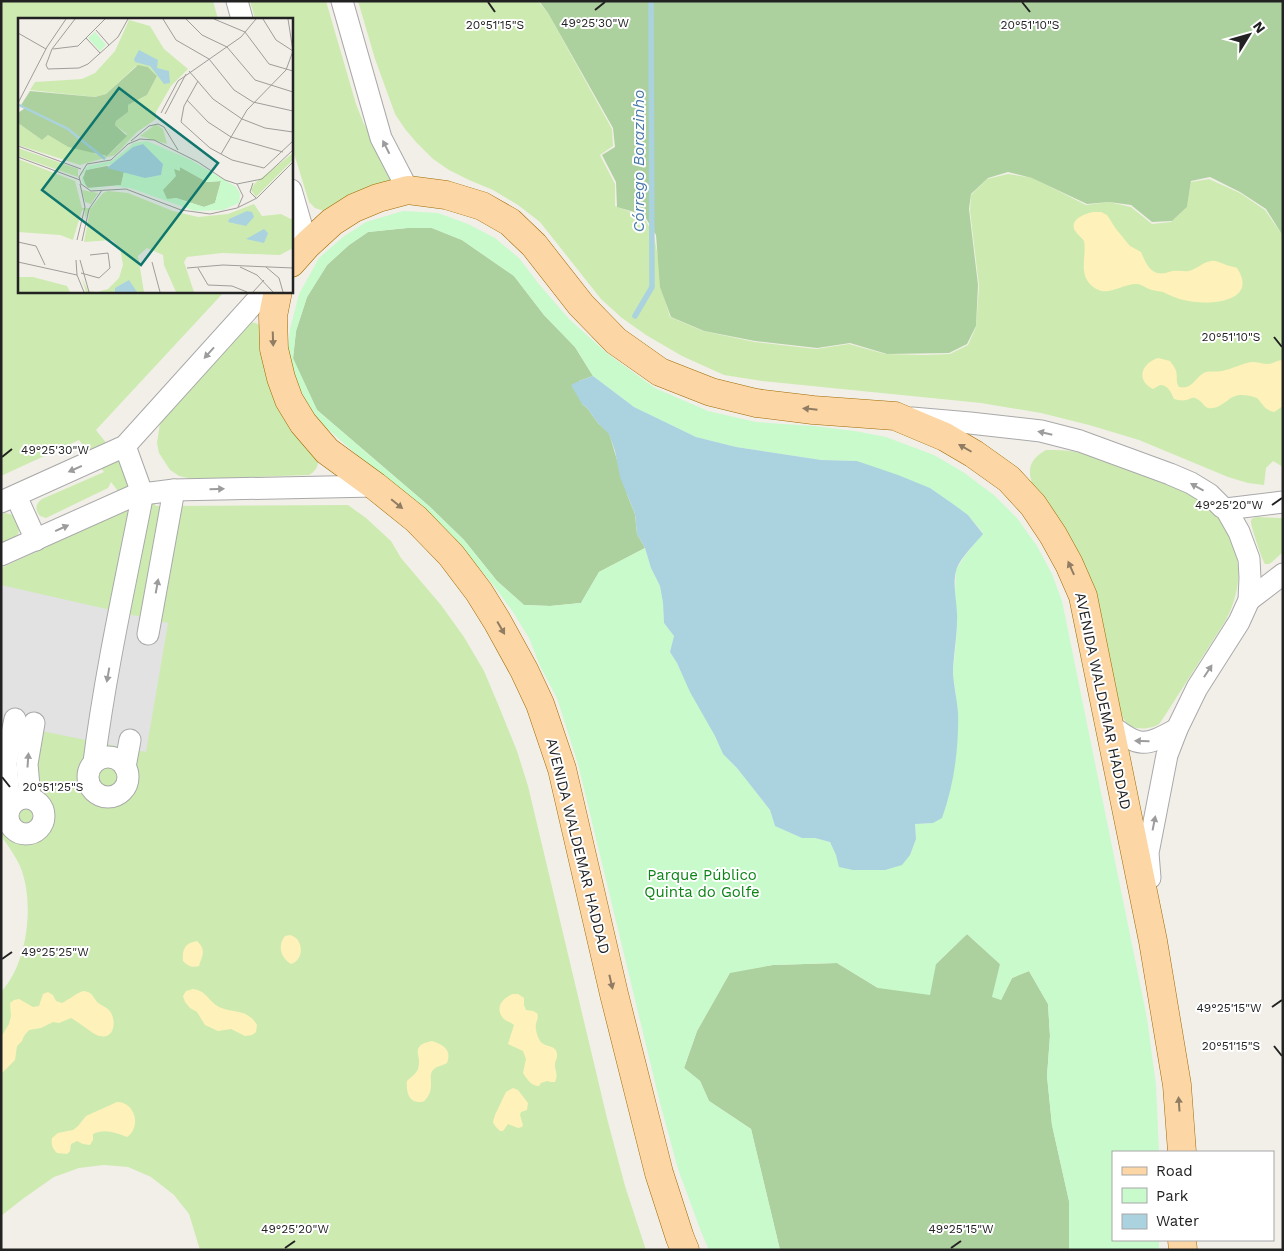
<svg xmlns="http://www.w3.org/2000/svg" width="1284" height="1251" viewBox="0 0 1284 1251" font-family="'Work Sans',sans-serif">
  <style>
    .grass { fill: #cdebb0 }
    .forest { fill: #add19e }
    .sand { fill: #fff1ba }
    .park { fill: #c8facc; fill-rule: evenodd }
    .parking { fill: #e2e2e2 }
    .water { fill: #aad3df }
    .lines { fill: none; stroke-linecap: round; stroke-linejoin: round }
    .stream { stroke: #aad3df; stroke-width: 5.5 }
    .minor-casing { stroke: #a9a9a9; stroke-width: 23 }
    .major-casing { stroke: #a06b00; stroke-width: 29 }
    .minor { stroke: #fff; stroke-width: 21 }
    .major { stroke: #fcd6a4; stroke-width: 28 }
    .oneway { fill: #9c9c9c }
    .oneway2 { fill: #8f7c63 }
    .ticks { fill: none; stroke: #222; stroke-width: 2 }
    .labels { text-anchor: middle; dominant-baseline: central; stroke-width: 4; stroke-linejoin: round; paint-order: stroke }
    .street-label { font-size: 15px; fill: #222; stroke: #fff }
    .park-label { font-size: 15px; fill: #0c8416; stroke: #fff }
    .water-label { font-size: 16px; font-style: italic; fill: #4a7aab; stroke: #fff }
    .inset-river { fill: none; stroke: #aad3df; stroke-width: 2.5 }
    .inset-road { fill: none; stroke: #9f9d99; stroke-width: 1 }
    .view { fill: #0f766e; fill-opacity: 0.15; stroke: #0f766e; stroke-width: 2.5 }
    .inset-edge { fill: none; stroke: #222; stroke-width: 2.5 }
    .ticks-label { font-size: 12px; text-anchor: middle; fill: #222; stroke: #fff; stroke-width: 4; stroke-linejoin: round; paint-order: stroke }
  </style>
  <rect width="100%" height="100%" fill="#f2efe9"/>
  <g class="grass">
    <path d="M1,1h212l5,18h-199v272h206l-129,139 60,76 192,-1 18,13 25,23 10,17 40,47 23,32 20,34 16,38 17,42 11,35 79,332 18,68 21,64h-446l-11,-36 -15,-19 -23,-18 -23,-10 -24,-2 -25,3 -25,9 -30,21 -23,18v-224c27,-29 34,-90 19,-126 -5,-10 -12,-21 -19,-30v-268l130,-60 -20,-26 -3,6 -62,30 -6,-2c-5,-6 -5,-12 2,-17l62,-27 -25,-32 -78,36z"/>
    <path d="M250,1h76l30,103 7,18 29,54 -5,8 -63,27 -9,-3 -6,-6 -18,-58v-125h-36z"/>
    <path d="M358,1h180l10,12 64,116 1,17 -13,9 15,29v22l29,11 10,19 5,26 2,25 9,30 33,14 52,11 61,7 33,-5 36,10 39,1 26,-1 18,-9 8,-18 3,-41 -9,-75 1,-16 16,-16 21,-5 25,4 53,27 23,-3 22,5 21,17 19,-2 16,-15 4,-25 18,-3 31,14 25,17 18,26v231l-10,-6 -7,7 -2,17 -16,-2 -20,-6 -89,-37 -50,-15 -48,-12 -60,-10 -219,-22 -38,-6 -42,-19 -36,-21 -24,-17 -21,-19 -61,-77 -22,-17 -25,-15 -24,-10 -20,-10 -16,-11 -17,-17 -11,-13 -10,-15 -20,-55z"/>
    <path d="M249,322l7,1 5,3 57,130c1,9 -1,14 -9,19l-110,4 -11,-1 -9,-2 -9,-6 -11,-17 -2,-10 3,-20 5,-8z"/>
    <path d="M1046,450c10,0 20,0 30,2 17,4 38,14 54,19 26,10 55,18 77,35 8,6 14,15 19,23 17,32 16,59 0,91l-62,97c-2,2 -3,5 -5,7 -7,5 -21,6 -29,2 -7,-5 -10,-14 -14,-21l-80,-212c-9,-19 -10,-32 10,-43z"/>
    <path d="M5,513l9,2c9,21 6,20 -13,29v-30z"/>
    <path d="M1258,517l20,1h5v34l-11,10 -3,2h-4c-3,-4 -15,-40 -14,-43 1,-4 3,-3 7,-4z"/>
  </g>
  <g class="forest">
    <path d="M539,1h744v235l-17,-27 -26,-17 -30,-15 -19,4 -4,26 -15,14 -20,1 -21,-17 -22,-3 -22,2 -55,-26 -24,-6 -20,6 -17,16 -2,15 9,76 -2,41 -9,18 -18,9 -62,1 -37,-11 -33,5 -62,-7 -51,-10 -33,-14 -11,-30 -4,-52 -12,-20 -27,-8 -1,-25 -14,-27 13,-8 -2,-19 -65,-115z"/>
    <path d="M407,228h25l30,12 52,36 30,39 31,32 18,29 -14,5 3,23 5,4 11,15 11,10 19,64 7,17 2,20 8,14 -46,24 -18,31 -31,3 -26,-1 -27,-24 -33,-41 -35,-34 -112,-96 -24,-51 3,-28 11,-34 20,-32 22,-20 19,-13z"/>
    <path d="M967,934l33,30 1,36 11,-22 17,-7 19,33 2,32 -3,40 5,49 17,76v49h-289l-29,-121 -42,-28 -9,-20 -16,-13 13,-37 33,-59 43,-7 64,-2 41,25 58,-24z"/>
  </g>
  <g class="sand">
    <path d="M1094,212h7l6,3 9,14 14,17 11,6c5,11 9,24 25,21 2,-1 5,-2 7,-2 5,-1 11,1 16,0 8,-2 14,-9 22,-10 7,-1 12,4 19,5 2,1 5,1 7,2 23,35 -31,38 -53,32 -7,-1 -14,-5 -21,-8 -4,-1 -8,-1 -11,-2 -5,-1 -9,-5 -14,-6 -18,-1 -31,16 -47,1 -13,-13 -4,-29 -7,-44 -2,-3 -6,-6 -8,-9 -9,-12 10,-19 18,-20z"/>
    <path d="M1158,358l12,3c2,3 5,6 6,10 2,7 -1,10 3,16 15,3 16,-11 27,-15 5,-1 10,0 16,-1 10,-2 21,-8 30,-9 6,0 10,2 16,2 5,0 9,-4 15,-4v46l-9,6c-11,-3 -10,-7 -17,-14 -11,-4 -22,-5 -30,3 -5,3 -8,6 -14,7 -9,2 -9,-6 -16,-9 -4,-3 -7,0 -11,1 -4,1 -8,0 -12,-1 -3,-7 -6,-14 -14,-14l-7,4c-18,-9 -11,-26 5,-31z"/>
    <path d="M290,935c3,1 5,2 7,4 7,9 4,22 -6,25 -10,-6 -14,-18 -6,-28z"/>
    <path d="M197,941c9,9 6,13 2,25 -7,2 -11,0 -16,-5 -1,-12 2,-18 14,-20z"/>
    <path d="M193,989c14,2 15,12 26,18 15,7 28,1 38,18l-1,7 -4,3 -7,1 -14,-7 -13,2 -13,-6 -8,-13 -7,-4 -5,-6 -2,-6 3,-5z"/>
    <path d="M83,991c1,0 6,1 7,2 3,2 5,7 7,9 6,5 12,5 15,13 4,9 1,24 -12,21 -5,0 -21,-14 -29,-18l-12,5 -6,-1 -12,6 -12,2 -5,6 -2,5 -5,5 -2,14 -14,14v-37l8,-13 2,-8 -1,-13 4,-3 5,-1 14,8 6,-1 4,-12 5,-2 5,3 3,6 6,2c8,-4 13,-9 21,-12z"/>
    <path d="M513,994h5l6,4v7l2,5 7,1 4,2c2,5 0,6 -1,11 -1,5 1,11 3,15 4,10 19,4 18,17 0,2 -1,4 -2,7 -1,7 4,10 0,19h-4l-4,-1 -6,2 -2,3c-8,0 -12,-7 -16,-13l3,-14 -3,-8 -15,-7 6,-19c-3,-3 -9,-4 -11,-7 -9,-11 1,-21 10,-24z"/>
    <path d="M432,1041c12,4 20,9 15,22 -5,3 -11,3 -14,7 -6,6 3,18 -7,29 -2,3 -4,3 -7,3 -11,0 -13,-12 -12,-21 4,-4 9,-7 11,-12 5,-14 -10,-23 14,-28z"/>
    <path d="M513,1088l5,2 10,13 -1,7 -6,2 -1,3 3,10 -1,2 -4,1 -10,-4 -5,7h-3l-5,-5 -2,-4 2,-7 11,-23z"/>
    <path d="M117,1102c18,0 25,25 10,35 -10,-4 -23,-9 -34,-3v6l-3,5 -7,-1 -6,-3 -6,3 -1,7 -3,3 -10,-1c-5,-5 -6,-9 -5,-15l6,-5 15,-3 5,-4 8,-10z"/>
  </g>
  <path class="park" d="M403,211l35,2 30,11 27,14 24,20 19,25 31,36 39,35 47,34 53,23 48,11 57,4 42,5 31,6 48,18 29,17 31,23 23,23 20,28 15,28 10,27 85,417 9,67 3,67h-46v88h46v10h-90v-49l-17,-76 -5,-49 3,-40 -2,-32 -19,-33 -17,7 -11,22 -9,-3 8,-33 -33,-30 -31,30 -6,31 -52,-7 -41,-25 -64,2 -43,8 -33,58 -13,37 16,13 9,20 42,28 29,121h-71l-9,-21 -22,-60 -18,-66 -82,-339 -21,-66 -17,-32 -11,-28 -16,-26 -19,-26 -34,-41 -36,-34 -67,-56 -45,-40 -25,-56 3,-30 9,-35 20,-36 24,-21 23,-15zM407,228h25l30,12 52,36 30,39 31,32 18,29 41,31 62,30 40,10 85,13 36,1 73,27 38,27 15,18 -19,24 -8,13 -1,22 2,24v15l-4,43 5,37 -25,112 -18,1 1,15 -6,16 -25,15 -14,-1 -35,-14 -6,-13 -15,-4h-13l-27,-12 -5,-16 -33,-42 -14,-14 -8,-18 -34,-64 -4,-9 -7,-11 4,-16 -10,-13 -1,-20 -3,-17 -9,-18 -6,-20 -46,24 -18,31 -31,3 -26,-1 -27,-24 -33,-41 -35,-34 -112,-96 -24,-52 3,-27 11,-34 20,-32 22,-20 19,-13z"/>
  <path class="parking" d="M1,585l167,38 -22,129 -145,-29z"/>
  <path class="water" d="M593,376l41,31 62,30 40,10 85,13 36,1 41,14 32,13 23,16 15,11 15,19c-8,10 -24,25 -27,37 -4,16 2,33 1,50 0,17 -4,36 -4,53 1,13 4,26 5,38 1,36 -4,73 -16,106l-9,5 -18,1 1,15 -6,16 -8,10 -17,5h-32l-14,-3 -3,-12 -6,-13 -15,-4h-13l-27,-12 -5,-16 -33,-42 -14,-14 -8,-18 -25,-44 -13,-29 -7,-11 4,-16 -10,-13 -1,-20 -3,-17 -9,-18 -6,-20 -8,-14 -2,-20 -15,-37 -5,-26 -6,-17 -11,-11 -11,-15 -5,-4 -11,-19 8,-4z"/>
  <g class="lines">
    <path class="stream" d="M635,316l17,-29 -1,-286"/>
    <defs>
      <g id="minor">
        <path d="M237,1l5,18"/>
        <path d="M342,1l39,137 27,52"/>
        <path d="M291,190l16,55"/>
        <path d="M912,418l58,5 71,8 39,10 90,33 21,9 18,11 13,13 4,2 13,23 10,27 1,19 -1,22 -10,22 -42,66 -20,41 -10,26 -19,98 2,25"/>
        <path d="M16,496l20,44"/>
        <path d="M1,502l124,-56 140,-155"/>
        <path d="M1226,509l57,-7"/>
        <path d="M1,555l134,-60 39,-5 201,-4"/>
        <path d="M1249,600l34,-26"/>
        <path d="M148,634l26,-144"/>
        <path d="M1109,724c31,24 35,23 68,5"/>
        <circle cx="108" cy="777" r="20"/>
        <path d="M94,762c11,-87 30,-173 47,-259l1,-10 -17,-47"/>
        <path d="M125,767l5,-27"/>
        <circle cx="26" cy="816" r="18"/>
        <path d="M30,798l-3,-34 7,-41"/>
        <path d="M10,806l-4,-43 9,-44"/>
      </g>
      <g id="major">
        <path d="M291,263l16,-18 25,-23 22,-14 24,-10 30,-8 38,5 36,11 28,16 24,23 47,60 35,36 44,31 51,20 45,11 57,7 82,6 50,21 29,17 35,25 24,26 20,30 16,29 14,32 70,345 24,144 5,67"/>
        <path d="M278,291l-5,25 1,33 7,29 8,22 14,23 24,28 48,35 41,33 35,36 28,37 18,29 27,49 16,34 22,65 52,225 45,179 21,65 5,12"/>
        <path d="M1182,1240l1,10"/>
      </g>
    </defs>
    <use href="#minor" class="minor-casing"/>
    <use href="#major" class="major-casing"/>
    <use href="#minor" class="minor"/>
    <use href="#major" class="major"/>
  </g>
  <defs><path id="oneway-solid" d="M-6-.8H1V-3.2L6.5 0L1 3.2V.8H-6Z" transform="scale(1.25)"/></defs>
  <g class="oneway">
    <use href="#oneway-solid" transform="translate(386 147) rotate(-117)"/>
    <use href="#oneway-solid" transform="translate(209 353) rotate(132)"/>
    <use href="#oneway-solid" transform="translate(1045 433) rotate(-167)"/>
    <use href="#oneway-solid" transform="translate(75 469) rotate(156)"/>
    <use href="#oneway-solid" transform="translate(1197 487) rotate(-151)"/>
    <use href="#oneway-solid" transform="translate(217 489) rotate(-1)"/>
    <use href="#oneway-solid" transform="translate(62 528) rotate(-24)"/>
    <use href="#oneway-solid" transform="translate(157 586) rotate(-80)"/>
    <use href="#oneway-solid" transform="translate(1208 671) rotate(-57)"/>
    <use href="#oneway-solid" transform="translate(108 675) rotate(100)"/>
    <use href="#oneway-solid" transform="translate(1142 741) rotate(-178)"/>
    <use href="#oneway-solid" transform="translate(28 760) rotate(-86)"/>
    <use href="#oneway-solid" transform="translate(1154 823) rotate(-79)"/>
  </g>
  <g class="oneway2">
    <use href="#oneway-solid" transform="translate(273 339) rotate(88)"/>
    <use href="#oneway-solid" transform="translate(810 409) rotate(-174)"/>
    <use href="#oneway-solid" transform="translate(965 448) rotate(-150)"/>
    <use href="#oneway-solid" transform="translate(397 504) rotate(39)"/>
    <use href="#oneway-solid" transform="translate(1071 568) rotate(-114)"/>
    <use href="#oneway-solid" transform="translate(501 628) rotate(60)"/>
    <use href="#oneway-solid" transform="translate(611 982) rotate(77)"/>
    <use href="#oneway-solid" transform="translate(1179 1104) rotate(-94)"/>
  </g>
  <path class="ticks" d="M488,2l7,10M1022,2l8,10M595,10l10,-8M1274,337l8,10M2,457l10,-8M1272,505l10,-7M2,777l8,10M2,959l10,-7M1272,1007l10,-7M1274,1046l8,10M285,1248l10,-7M951,1248l10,-7"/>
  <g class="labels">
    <g class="street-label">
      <text transform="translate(1103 701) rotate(78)">AVENIDA WALDEMAR HADDAD</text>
      <text transform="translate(578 846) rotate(76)">AVENIDA WALDEMAR HADDAD</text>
    </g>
    <g class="park-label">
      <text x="702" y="875">Parque Público<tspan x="702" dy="17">Quinta do Golfe</tspan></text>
    </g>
    <g class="water-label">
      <text transform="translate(638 161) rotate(-90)">Córrego Borazinho</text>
    </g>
  </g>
  <g transform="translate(18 18)">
    <rect width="275" height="275" fill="#f2efe9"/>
    <path d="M111,2l21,6 14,23 24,20 -17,17 -15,26v7l-19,13 -22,23 -35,10 -62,-20v-22l24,17 6,-5 20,12 21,2 6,5 12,2 11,-10 9,-12 -12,-9 1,-4 12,-9v-7l19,-10 10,-19 -9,-9 -12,-1 -30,28 -11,3 -65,-7 5,-8 47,-3 13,-6 20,-22zM138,106l7,5 4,15 -27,-8zM0,130l60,21v8l-60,-21zM275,135v7l-37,37 -5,-7 4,-7zM0,141l57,22 7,27h9l12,-15 5,-2 20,2 45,18 25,6 30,-3 26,-10 8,12 19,-2 12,6v28l-13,7 -58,-2 -35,4 -3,5 10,30h-18l-12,-27 -1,-10 -16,-7 -9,8 6,36h-58l-4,-14 6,13 9,1 11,-3 11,-11 4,-13 -3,-17 -8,-8 -28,2 6,-32 -5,8v-8h-3l-9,30 -13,-5 -42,-3zM64,172l16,3 -7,11 -6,-2zM0,259h15l34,9 3,6h-52z" fill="#cdebb0"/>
    <path d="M120,47l10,2 9,9 -10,19 -19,10v7l-12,9 -1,4 12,11 -20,20 -39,-9 -20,-12 -6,5 -24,-17v-10l7,-5 -4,-3 9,-14 65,6 11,-3zM89,148l17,6 -3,13 -33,3 -6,-8 4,-10zM162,149l27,15 14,-1 -6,22 -11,4 -28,-9 -9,2 -5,-10 11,-11 1,-10z" fill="#add19e"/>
    <path d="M77,14l11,13 -6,6 -12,-13zM129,123l44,19 45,27 4,7 -1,9 -16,7 -28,1 -65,-23 -17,-2 -20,4 -10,-6 -2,-10 7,-8 24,-5 22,-18zM125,126l20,20 -2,11 -16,3 -21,-6 -3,13 -28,4 -7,-3 -4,-11 4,-5 26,-6 21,-17zM162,149l27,15 14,-1 -6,22 -11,4 -28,-9 -9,1 -4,-9 13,-14 -2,-7 6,2z" fill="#c8facc" fill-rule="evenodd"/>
    <path d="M121,32l19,10 -1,8 12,3 1,12 -6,1 -14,-18 -15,-4 -1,-3zM125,126l20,20 -2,11 -16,3 -38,-10 26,-21zM229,193l5,1 2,5 -8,9 -18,-4 1,-3zM246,211l4,4 -4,10 -18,-4zM111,262l8,12h-22v-4z" fill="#aad3df"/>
    <path class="inset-river" d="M1,87l49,24 37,30"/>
    <path class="inset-road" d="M57,1l-23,30 -6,16 2,4 31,-1 9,-4 30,-27 10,-18M145,1l13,21 33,19 25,31 19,12 40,9M168,1l16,16 25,12 28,33 38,12M196,1l31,13 24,32 24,7M245,1l13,21 17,11M78,12l13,15M0,15l28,16M68,20l14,15M35,31l25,-3 27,-27M171,53l24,28 29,20 23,9 28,4M180,63l-14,25 -3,16 29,26 22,12 32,8 29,-27M169,82l21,22 23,15 52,15M0,85l29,-56 19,-28M143,95l17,-32 63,-44 15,-18M147,96l21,-40M113,123l18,-15 9,-2 6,3 14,23M0,128l63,23M275,132l-31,29 -25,5 -12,-4 -27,-18 -44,-22 -14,-1 -12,5 -17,16 -24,4 -8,13 2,7 10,7 35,-2 55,21 29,4 27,-6 20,-10 36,-36M203,136l26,-44 39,-40 7,-19 -5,-32M0,139l62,23M235,165l-3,9 6,6M219,166l6,12 -5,11M59,222l8,-33 -5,-23M64,223l7,-32 13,-19M0,224l18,4 9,19M58,242l1,15 7,17M62,242l9,32M0,244l59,13M134,244l8,30M222,249l17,8 16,17M248,249l13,11 4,14M169,250l36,-3 70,3M180,250l10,17 24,1 15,6M63,255l18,5 11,-10 -2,-15 -18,2M235,274l11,-12"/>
    <path class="view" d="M101,70l99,75 -77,102 -99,-75z"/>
    <rect width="275" height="275" class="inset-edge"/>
  </g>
  <g class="ticks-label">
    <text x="595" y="27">49°25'30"W</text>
    <text x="495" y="29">20°51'15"S</text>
    <text x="1030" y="29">20°51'10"S</text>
    <text x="1231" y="341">20°51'10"S</text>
    <text x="55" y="454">49°25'30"W</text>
    <text x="1229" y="509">49°25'20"W</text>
    <text x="53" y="791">20°51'25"S</text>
    <text x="55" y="956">49°25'25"W</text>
    <text x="1229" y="1012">49°25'15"W</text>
    <text x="1231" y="1050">20°51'15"S</text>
    <text x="295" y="1233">49°25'20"W</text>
    <text x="961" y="1233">49°25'15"W</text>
  </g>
  <rect width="1284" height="1251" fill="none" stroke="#222222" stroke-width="5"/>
  <rect x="1112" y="1151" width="162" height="90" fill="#ffffff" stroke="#a7a7a7"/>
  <rect x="1122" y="1167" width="25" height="8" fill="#fcd6a4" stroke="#a7a7a7"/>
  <text x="1156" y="1176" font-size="15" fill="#222222">Road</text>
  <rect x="1122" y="1188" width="25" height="15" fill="#c8facc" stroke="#a7a7a7"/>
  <text x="1156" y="1201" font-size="15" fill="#222222">Park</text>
  <rect x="1122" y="1214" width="25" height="15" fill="#aad3df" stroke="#a7a7a7"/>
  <text x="1156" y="1226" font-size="15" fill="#222222">Water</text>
  <g transform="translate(1249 35) rotate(53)" stroke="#ffffff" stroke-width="4" paint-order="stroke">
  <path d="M0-4L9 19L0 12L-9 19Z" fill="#222222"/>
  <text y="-8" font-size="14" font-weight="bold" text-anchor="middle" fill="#222222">N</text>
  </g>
</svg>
